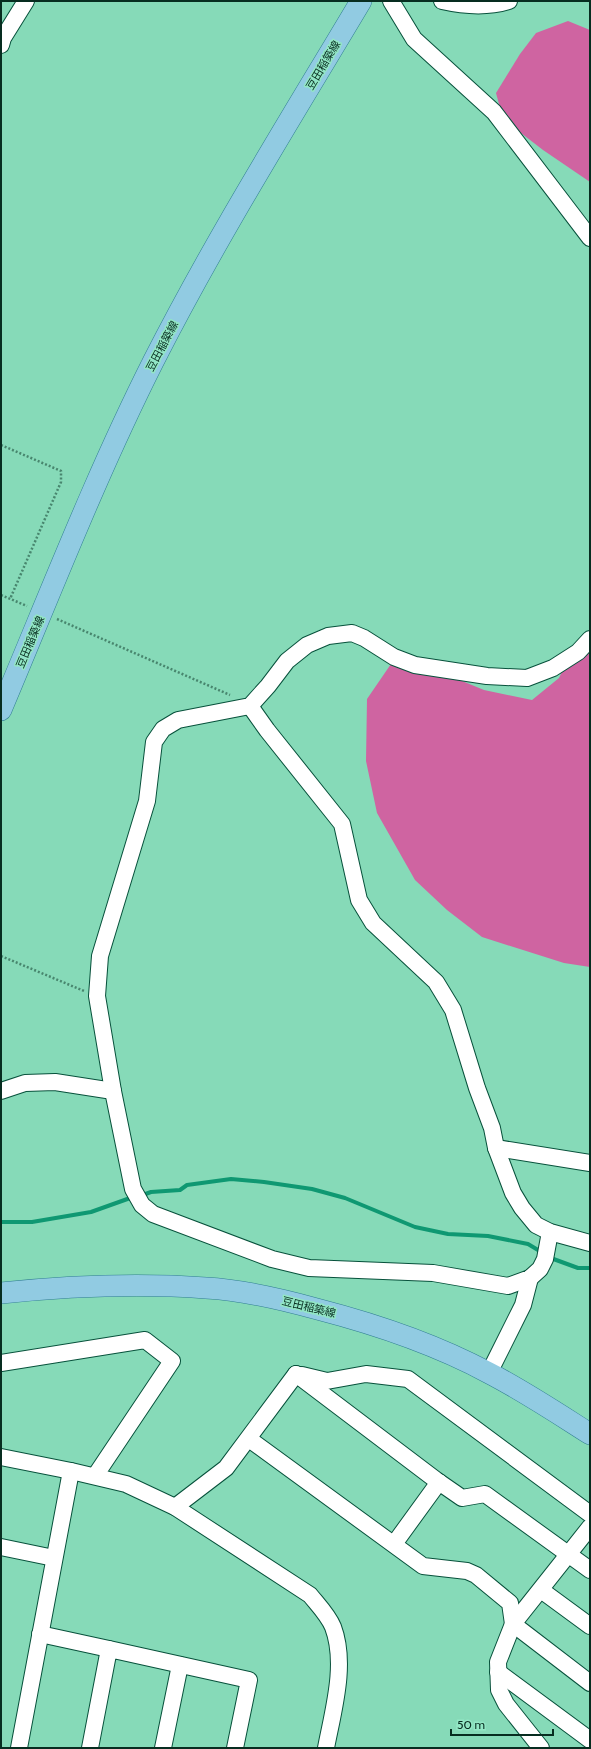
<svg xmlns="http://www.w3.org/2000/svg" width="591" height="1749" viewBox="0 0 591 1749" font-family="Cabin,'Noto Sans JP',sans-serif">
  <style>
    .forest { fill: #cf64a1 }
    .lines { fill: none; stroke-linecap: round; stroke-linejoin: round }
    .stream { stroke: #0f9872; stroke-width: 4 }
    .minor-casing { stroke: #07513b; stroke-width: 18 }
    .major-casing { stroke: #317e92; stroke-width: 22 }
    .path { stroke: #48866e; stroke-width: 2.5; stroke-dasharray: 2 2; stroke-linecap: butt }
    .minor { stroke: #fff; stroke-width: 16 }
    .major { stroke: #91cbe2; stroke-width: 21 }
    .labels { text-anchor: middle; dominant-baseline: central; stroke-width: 3; stroke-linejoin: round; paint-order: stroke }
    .street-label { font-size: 11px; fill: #072d20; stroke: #93e7c5 }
  </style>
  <rect width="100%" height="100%" fill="#86dab8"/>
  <g class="forest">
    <path d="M568,21l22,9v152l-47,-32 -40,-31 -7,-26 24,-39 16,-21z"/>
    <path d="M590,632v335l-26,-4 -82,-26 -35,-27 -32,-30 -38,-67 -11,-52 1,-62 26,-38 52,13 39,16 48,10 27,-22 15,-31z"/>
  </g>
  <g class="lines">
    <g class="stream">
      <path d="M140,1196l11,-4 29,-2 7,-5 44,-6 33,3 48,7 33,9 70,29 33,7 40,2 40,8 15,9"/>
      <path d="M1,1222h31l59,-10 42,-15"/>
      <path d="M548,1257l30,11h12"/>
    </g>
    <defs>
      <g id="minor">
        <path d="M391,1l23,38 80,73 96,126"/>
        <path d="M442,1c22,5 45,7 67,0"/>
        <path d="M1,45l2,-7 23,-37"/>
        <path d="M250,706l17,24 75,94 17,76 14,23 63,59 17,28 24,78 15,40 4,20 17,45 9,15 14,17 14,7 40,11"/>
        <path d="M1,1091l24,-8 30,-1 58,9"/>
        <path d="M496,1148l94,15"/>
        <path d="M550,1232l-5,27 -5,10 -10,9 -22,8 -75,-13 -124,-5 -37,-9 -119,-45 -11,-9 -9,-16 -20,-98 -16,-95 3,-40 47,-155 7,-59 9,-13 15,-9 72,-14 18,-20 19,-25 20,-16 21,-9 24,-3 12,5 30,19 21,8 72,11 40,2 26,-10 25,-16 12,-13"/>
        <path d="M1,1363l144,-23 27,21 -77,115"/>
        <path d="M489,1373l34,-68 7,-27"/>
        <path d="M296,1374l140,106 26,18 23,-4 105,76"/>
        <path d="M302,1375l25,6 39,-7 42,5 182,135"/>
        <path d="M249,1439l174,127 44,5 9,4 34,28 3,21 77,59"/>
        <path d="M1,1457l70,14 55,13 49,23 135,88c8,10 18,20 23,32 14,37 0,84 -7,121"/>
        <path d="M175,1507l51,-39 70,-94"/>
        <path d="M394,1544l45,-62"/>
        <path d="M1,1547l53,11"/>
        <path d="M541,1590l49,36"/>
        <path d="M40,1634l69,15"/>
        <path d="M498,1672l92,68"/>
        <path d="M19,1748l52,-277"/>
        <path d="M90,1748l19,-99 140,31 -14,68"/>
        <path d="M163,1748l17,-83"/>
        <path d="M541,1748l-35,-44 -7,-14 -1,-28 15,-38 77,-97"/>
      </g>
      <g id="major">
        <path d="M1,710c49,-116 95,-235 152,-348 63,-124 137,-242 208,-361"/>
        <path d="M1,1293c68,-7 137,-10 205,-5 38,2 75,11 111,21 58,15 118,35 172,64 35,18 68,40 101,61"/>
      </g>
    </defs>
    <use href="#minor" class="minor-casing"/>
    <use href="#major" class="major-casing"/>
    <g class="path">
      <path d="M1,445l60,26v11l-51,117"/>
      <path d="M1,595l26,11"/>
      <path d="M57,619l173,76"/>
      <path d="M1,956l83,35"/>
    </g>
    <use href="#minor" class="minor"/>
    <use href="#major" class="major"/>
  </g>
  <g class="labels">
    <g class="street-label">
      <text transform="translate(323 65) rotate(-59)">豆田稲築線</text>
      <text transform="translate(162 346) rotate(-62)">豆田稲築線</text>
      <text transform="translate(30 642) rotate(-67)">豆田稲築線</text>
      <text transform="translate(309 1307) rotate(14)">豆田稲築線</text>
    </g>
  </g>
  <rect width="591" height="1749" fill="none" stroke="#072d20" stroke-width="4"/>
  <path d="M451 1729v6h102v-6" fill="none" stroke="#072d20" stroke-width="2"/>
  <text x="457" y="1729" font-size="12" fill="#072d20" stroke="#93e7c5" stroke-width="3" paint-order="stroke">50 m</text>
</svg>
